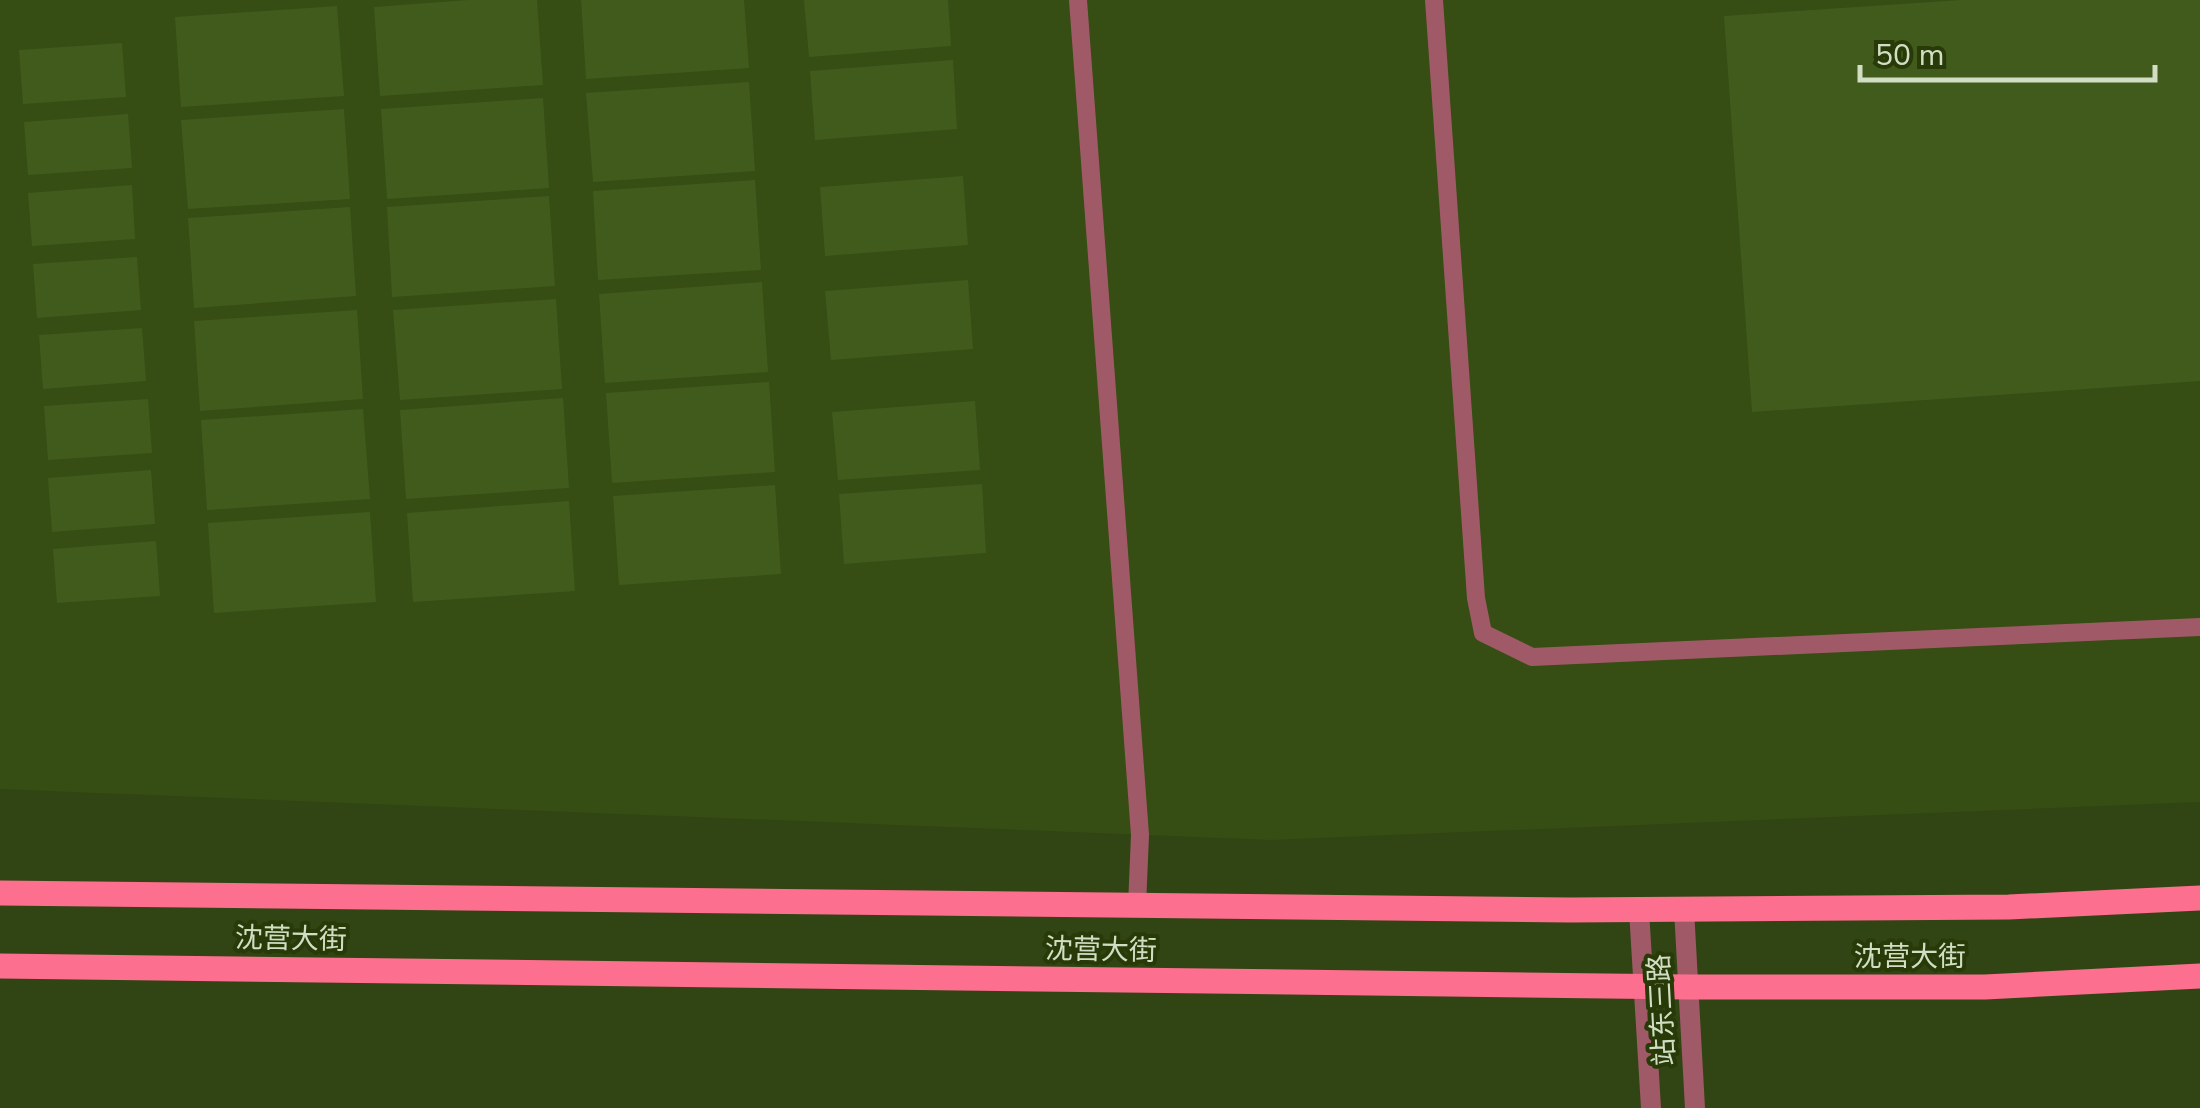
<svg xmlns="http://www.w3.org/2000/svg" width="2200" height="1108" viewBox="0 0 2200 1108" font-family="'Nunito Sans','Noto Sans SC',sans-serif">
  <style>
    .built { fill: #364d13 }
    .green { fill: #415b1d }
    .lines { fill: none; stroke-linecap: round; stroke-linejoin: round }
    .service { stroke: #a05a67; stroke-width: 18 }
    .tertiary { stroke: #a05a67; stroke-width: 20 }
    .primary { stroke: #fd6f8e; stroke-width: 25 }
    .labels { text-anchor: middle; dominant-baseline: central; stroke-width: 8; stroke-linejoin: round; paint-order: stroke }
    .street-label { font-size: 28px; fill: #d1dec3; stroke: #273a07 }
  </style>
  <rect width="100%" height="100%" fill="#314514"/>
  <path class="built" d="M0,0h2200v802l-929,38 -1271,-51z"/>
  <g class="green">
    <path d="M468,0h69l6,85 -163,11 -6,-89z"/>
    <path d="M581,0h163l5,68 -163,11z"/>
    <path d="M804,0h144l3,46 -142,11z"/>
    <path d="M1961,0h239v381l-448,31 -28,-396z"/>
    <path d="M337,6l7,90 -163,11 -6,-90z"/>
    <path d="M122,43l4,54 -103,7 -4,-54z"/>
    <path d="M953,60l4,69 -142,11 -5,-69z"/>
    <path d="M749,82l6,89 -162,11 -7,-89z"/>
    <path d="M543,98l6,90 -162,11 -6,-90z"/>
    <path d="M344,109l6,90 -162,10 -7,-89z"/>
    <path d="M128,114l4,54 -104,7 -4,-53z"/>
    <path d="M963,176l5,69 -143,11 -5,-69z"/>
    <path d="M755,180l6,90 -163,10 -5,-89z"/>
    <path d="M132,185l3,54 -103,7 -4,-53z"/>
    <path d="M549,196l6,90 -163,11 -5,-90z"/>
    <path d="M350,207l6,89 -162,12 -6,-90z"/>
    <path d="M137,257l4,53 -104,8 -4,-54z"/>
    <path d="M968,280l5,69 -142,11 -6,-69z"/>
    <path d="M762,282l6,90 -163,11 -6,-89z"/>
    <path d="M556,299l6,90 -162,11 -7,-90z"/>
    <path d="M357,310l6,89 -163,12 -6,-90z"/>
    <path d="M142,328l4,53 -103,8 -4,-54z"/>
    <path d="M769,382l6,90 -163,11 -6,-90z"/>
    <path d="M563,398l6,90 -163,11 -6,-89z"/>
    <path d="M148,399l4,54 -104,7 -4,-54z"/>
    <path d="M975,401l5,69 -142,10 -6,-68z"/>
    <path d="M363,409l7,90 -163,11 -6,-90z"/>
    <path d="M151,470l4,54 -103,8 -4,-54z"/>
    <path d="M982,484l4,69 -142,11 -5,-70z"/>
    <path d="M775,485l6,89 -162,11 -6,-89z"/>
    <path d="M569,501l6,90 -162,11 -6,-89z"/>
    <path d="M370,512l6,90 -162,11 -6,-90z"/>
    <path d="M156,541l4,55 -103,7 -4,-54z"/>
  </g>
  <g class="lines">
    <g class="service">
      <path d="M1078,0l62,835 -3,71"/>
      <path d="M1434,0l42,598 7,35 49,24 668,-30"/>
    </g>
    <g class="tertiary">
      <path d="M1684,909l11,199"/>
      <path d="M1639,910l12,198"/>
    </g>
    <g class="primary">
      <path d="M0,893l1570,17 439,-3 191,-9"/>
      <path d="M0,966l1688,21h297l215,-11"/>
    </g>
  </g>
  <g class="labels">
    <g class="street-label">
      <text transform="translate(291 939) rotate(1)">沈营大街</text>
      <text transform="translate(1101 950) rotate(1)">沈营大街</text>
      <text x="1910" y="957">沈营大街</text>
      <text transform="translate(1662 1010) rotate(-93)">站东三路</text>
    </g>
  </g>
  <path d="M1860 65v15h295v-15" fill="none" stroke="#d1dec3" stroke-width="5"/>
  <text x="1875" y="65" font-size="30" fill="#d1dec3" stroke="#273a07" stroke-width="8" paint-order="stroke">50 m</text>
</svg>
